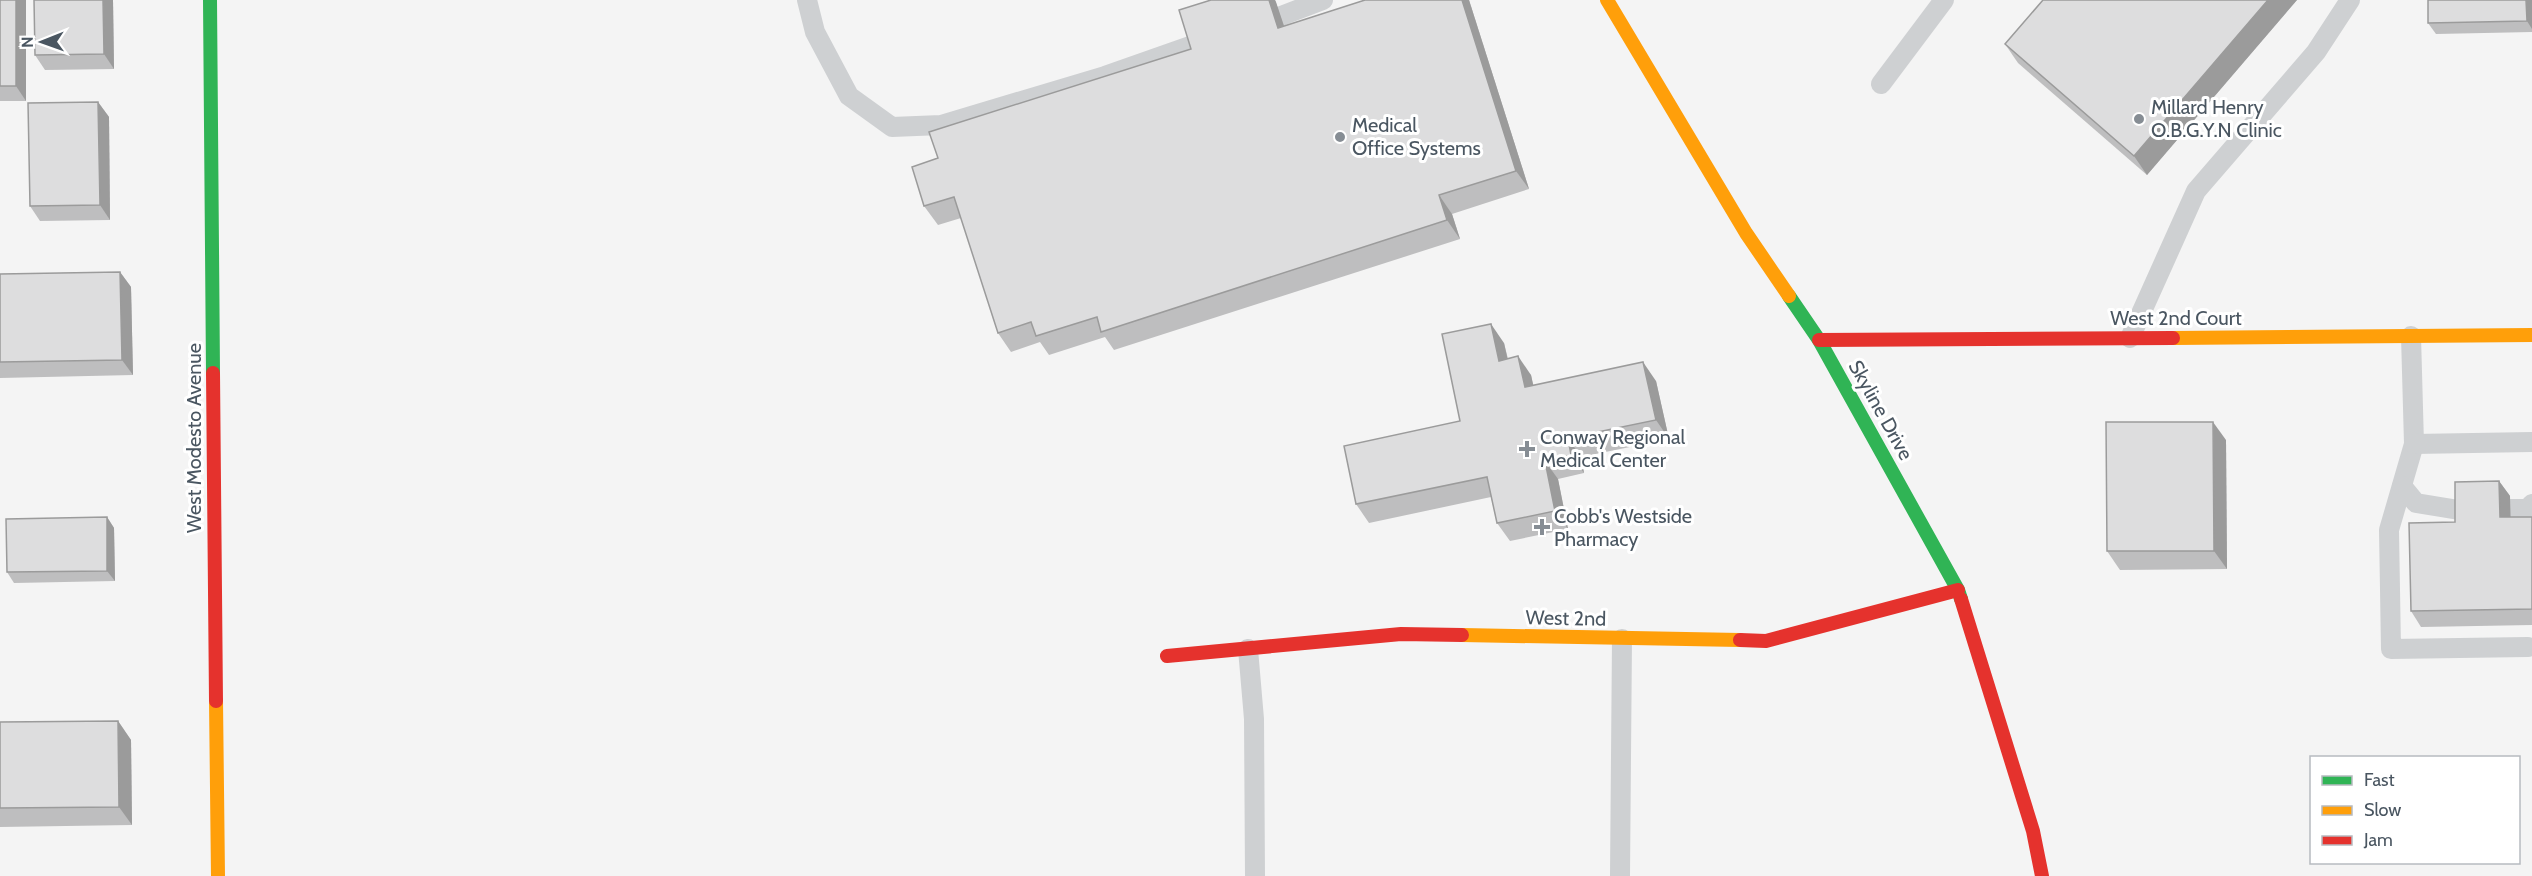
<svg xmlns="http://www.w3.org/2000/svg" width="2532" height="876" viewBox="0 0 2532 876" font-family="Cabin,sans-serif">
  <style>
    .lines { fill: none; stroke-linecap: round; stroke-linejoin: round }
    .lane { stroke: #ced0d2; stroke-width: 20 }
    .fast { stroke: #30b455; stroke-width: 14 }
    .slow { stroke: #ff9f0a; stroke-width: 14 }
    .jam { stroke: #e5322d; stroke-width: 14 }
    .wall { fill: #bebebf }
    .shaded-wall { fill: #9b9b9b }
    .building { fill: #ddddde; stroke: #9b9b9b; stroke-width: 1.5 }
    .poi-dot { fill: #868d94; stroke: #fff; stroke-width: 2 }
    .labels { text-anchor: middle; dominant-baseline: central; stroke-width: 6; stroke-linejoin: round; paint-order: stroke }
    .poi-label { font-size: 20px; fill: #4a5661; stroke: #fff; text-anchor: start }
    .street-label { font-size: 20px; fill: #4a5661; stroke: #fff }
  </style>
  <rect width="100%" height="100%" fill="#f4f4f4"/>
  <g class="lines">
    <g class="lane">
      <path d="M807,0l8,32 34,64 43,31 49,-2 164,-49 91,-32"/>
      <path d="M1281,16l42,-16"/>
      <path d="M1881,84l63,-84"/>
      <path d="M2411,336l3,108 -25,86 2,119 137,-2"/>
      <path d="M2130,338l66,-147 120,-139 34,-52"/>
      <path d="M2414,444l118,-2"/>
      <path d="M2402,486l14,17 49,8"/>
      <path d="M2510,509h18l4,-5"/>
      <path d="M1248,649l6,70 1,157"/>
      <path d="M1620,876l2,-237"/>
    </g>
    <g class="fast">
      <path d="M210,0l3,373"/>
      <path d="M1789,296l30,44 139,250 3,9"/>
    </g>
    <g class="slow">
      <path d="M1607,0l139,233 43,63"/>
      <path d="M2173,338l359,-3"/>
      <path d="M1462,635l278,5"/>
      <path d="M216,701l2,175"/>
    </g>
    <g class="jam">
      <path d="M1819,340l354,-2"/>
      <path d="M213,373l3,328"/>
      <path d="M1961,599l72,232 9,45"/>
      <path d="M1740,640l26,1 192,-51"/>
      <path d="M1167,656l234,-22 61,1"/>
    </g>
  </g>
  <g class="wall">
    <rect x="0" y="0" width="26" height="101"/>
    <path d="M34,0h79l1,69 -69,1 -10,-15z"/>
    <path d="M1211,0h64l9,26 81,-26h104l60,189 -77,25 8,25 -346,111 -9,-13 -56,18 -9,-13 -29,10 -13,-19 -37,-115 -23,7 -14,-19 14,-48 253,-109z"/>
    <path d="M2043,0h254l-150,175 -129,-112 -13,-19z"/>
    <path d="M2532,0v32l-96,2 -8,-11z"/>
    <path d="M98,102l11,15 1,103 -70,1 -10,-15z"/>
    <path d="M120,272l11,15 2,88 -133,3v-104z"/>
    <path d="M1504,343l4,16 23,16 2,10 123,-4 13,58 -88,18 3,16 -26,6 10,50 -58,12 -13,-18 -6,-26 -122,26 -13,-19 104,-83z"/>
    <path d="M2226,440l1,129 -107,1 -13,-19z"/>
    <path d="M2499,481l11,15v21h22v108l-111,2 -10,-16 44,-89z"/>
    <path d="M107,517l7,11 1,53 -101,2 -7,-11z"/>
    <path d="M118,721l13,19 1,85 -132,2v-105z"/>
  </g>
  <g class="shaded-wall">
    <path d="M16,0h10v101l-10,-15z"/>
    <path d="M103,0h10l1,69 -10,-15z"/>
    <path d="M1269,0h6l1,2 15,45 -13,-19z"/>
    <path d="M1462,0h7l60,189 -13,-18z"/>
    <path d="M2268,0h29l-150,175 -13,-19z"/>
    <path d="M2526,0h6v29l-5,-8z"/>
    <path d="M98,102l11,15 1,103 -10,-15z"/>
    <path d="M1439,195l13,19 8,25 -13,-19z"/>
    <path d="M120,272l11,15 2,88 -11,-15z"/>
    <path d="M1491,324l13,19 8,36 -13,-18z"/>
    <path d="M1518,356l13,19 7,31 -13,-19z"/>
    <path d="M1643,362l13,19 13,58 -13,-19z"/>
    <path d="M2213,422l13,18 1,129 -13,-18z"/>
    <path d="M1568,438l13,19 3,16 -13,-18z"/>
    <path d="M1545,461l13,18 10,50 -13,-18z"/>
    <path d="M2499,481l11,15 1,36 -11,-15z"/>
    <path d="M107,517l7,11 1,53 -8,-10z"/>
    <path d="M118,721l13,19 1,85 -13,-18z"/>
  </g>
  <g class="building">
    <rect x="0" y="0" width="16" height="86"/>
    <path d="M34,0h69l1,54 -69,1z"/>
    <path d="M1211,0h58l9,28 87,-28h97l54,171 -77,24 8,25 -346,112 -4,-15 -61,19 -5,-14 -33,11 -44,-136 -30,9 -12,-39 26,-9 -9,-26 262,-83 -12,-39z"/>
    <path d="M2043,0h225l-134,156 -129,-112z"/>
    <path d="M2428,0h98l1,21 -99,2z"/>
    <path d="M98,102l2,103 -70,1 -2,-103z"/>
    <path d="M120,272l2,88 -122,2v-88z"/>
    <path d="M1491,324l8,37 19,-5 7,31 118,-25 13,58 -88,18 3,17 -26,6 10,50 -58,12 -10,-46 -131,27 -12,-58 116,-25 -18,-87z"/>
    <path d="M2106,422h107l1,129h-107z"/>
    <path d="M2499,481l1,36h32v92l-121,2 -2,-88 46,-1v-40z"/>
    <path d="M107,517v54l-100,1 -1,-53z"/>
    <path d="M118,721l1,86 -119,1v-86z"/>
  </g>
  <g class="poi-dot">
    <circle cx="2139" cy="119" r="6"/>
    <circle cx="1340" cy="137" r="6"/>
    <path d="M1524 440h6v6h6v6h-6v6h-6v-6h-6v-6h6z"/>
    <path d="M1539 518h6v6h6v6h-6v6h-6v-6h-6v-6h6z"/>
  </g>
  <g class="labels">
    <g class="poi-label">
      <text x="2151" y="107">Millard Henry<tspan x="2151" dy="23">O.B.G.Y.N Clinic</tspan></text>
      <text x="1352" y="125">Medical<tspan x="1352" dy="23">Office Systems</tspan></text>
      <text x="1540" y="437">Conway Regional<tspan x="1540" dy="23">Medical Center</tspan></text>
      <text x="1554" y="516">Cobb's Westside<tspan x="1554" dy="23">Pharmacy</tspan></text>
    </g>
    <g class="street-label">
      <text x="2176" y="318">West 2nd Court</text>
      <text transform="translate(1881 410) rotate(61)">Skyline Drive</text>
      <text transform="translate(194 438) rotate(-90)">West Modesto Avenue</text>
      <text transform="translate(1566 618) rotate(1)">West 2nd</text>
    </g>
  </g>
  <rect x="2310" y="756" width="210" height="108" fill="#ffffff" stroke="#b7bbc0" stroke-width="1.5"/>
  <rect x="2322" y="776" width="30" height="9" fill="#30b455" stroke="#b7bbc0" stroke-width="1.5"/>
  <text x="2364" y="786" font-size="18" fill="#4a5661">Fast</text>
  <rect x="2322" y="806" width="30" height="9" fill="#ff9f0a" stroke="#b7bbc0" stroke-width="1.5"/>
  <text x="2364" y="816" font-size="18" fill="#4a5661">Slow</text>
  <rect x="2322" y="836" width="30" height="9" fill="#e5322d" stroke="#b7bbc0" stroke-width="1.5"/>
  <text x="2364" y="846" font-size="18" fill="#4a5661">Jam</text>
  <g transform="translate(42 42) rotate(269)" stroke="#ffffff" stroke-width="4.5" paint-order="stroke">
  <path d="M0-4.5L10 22L0 15L-10 22Z" fill="#4a5661"/>
  <text y="-9" font-size="16" font-weight="bold" text-anchor="middle" fill="#4a5661">N</text>
  </g>
</svg>
